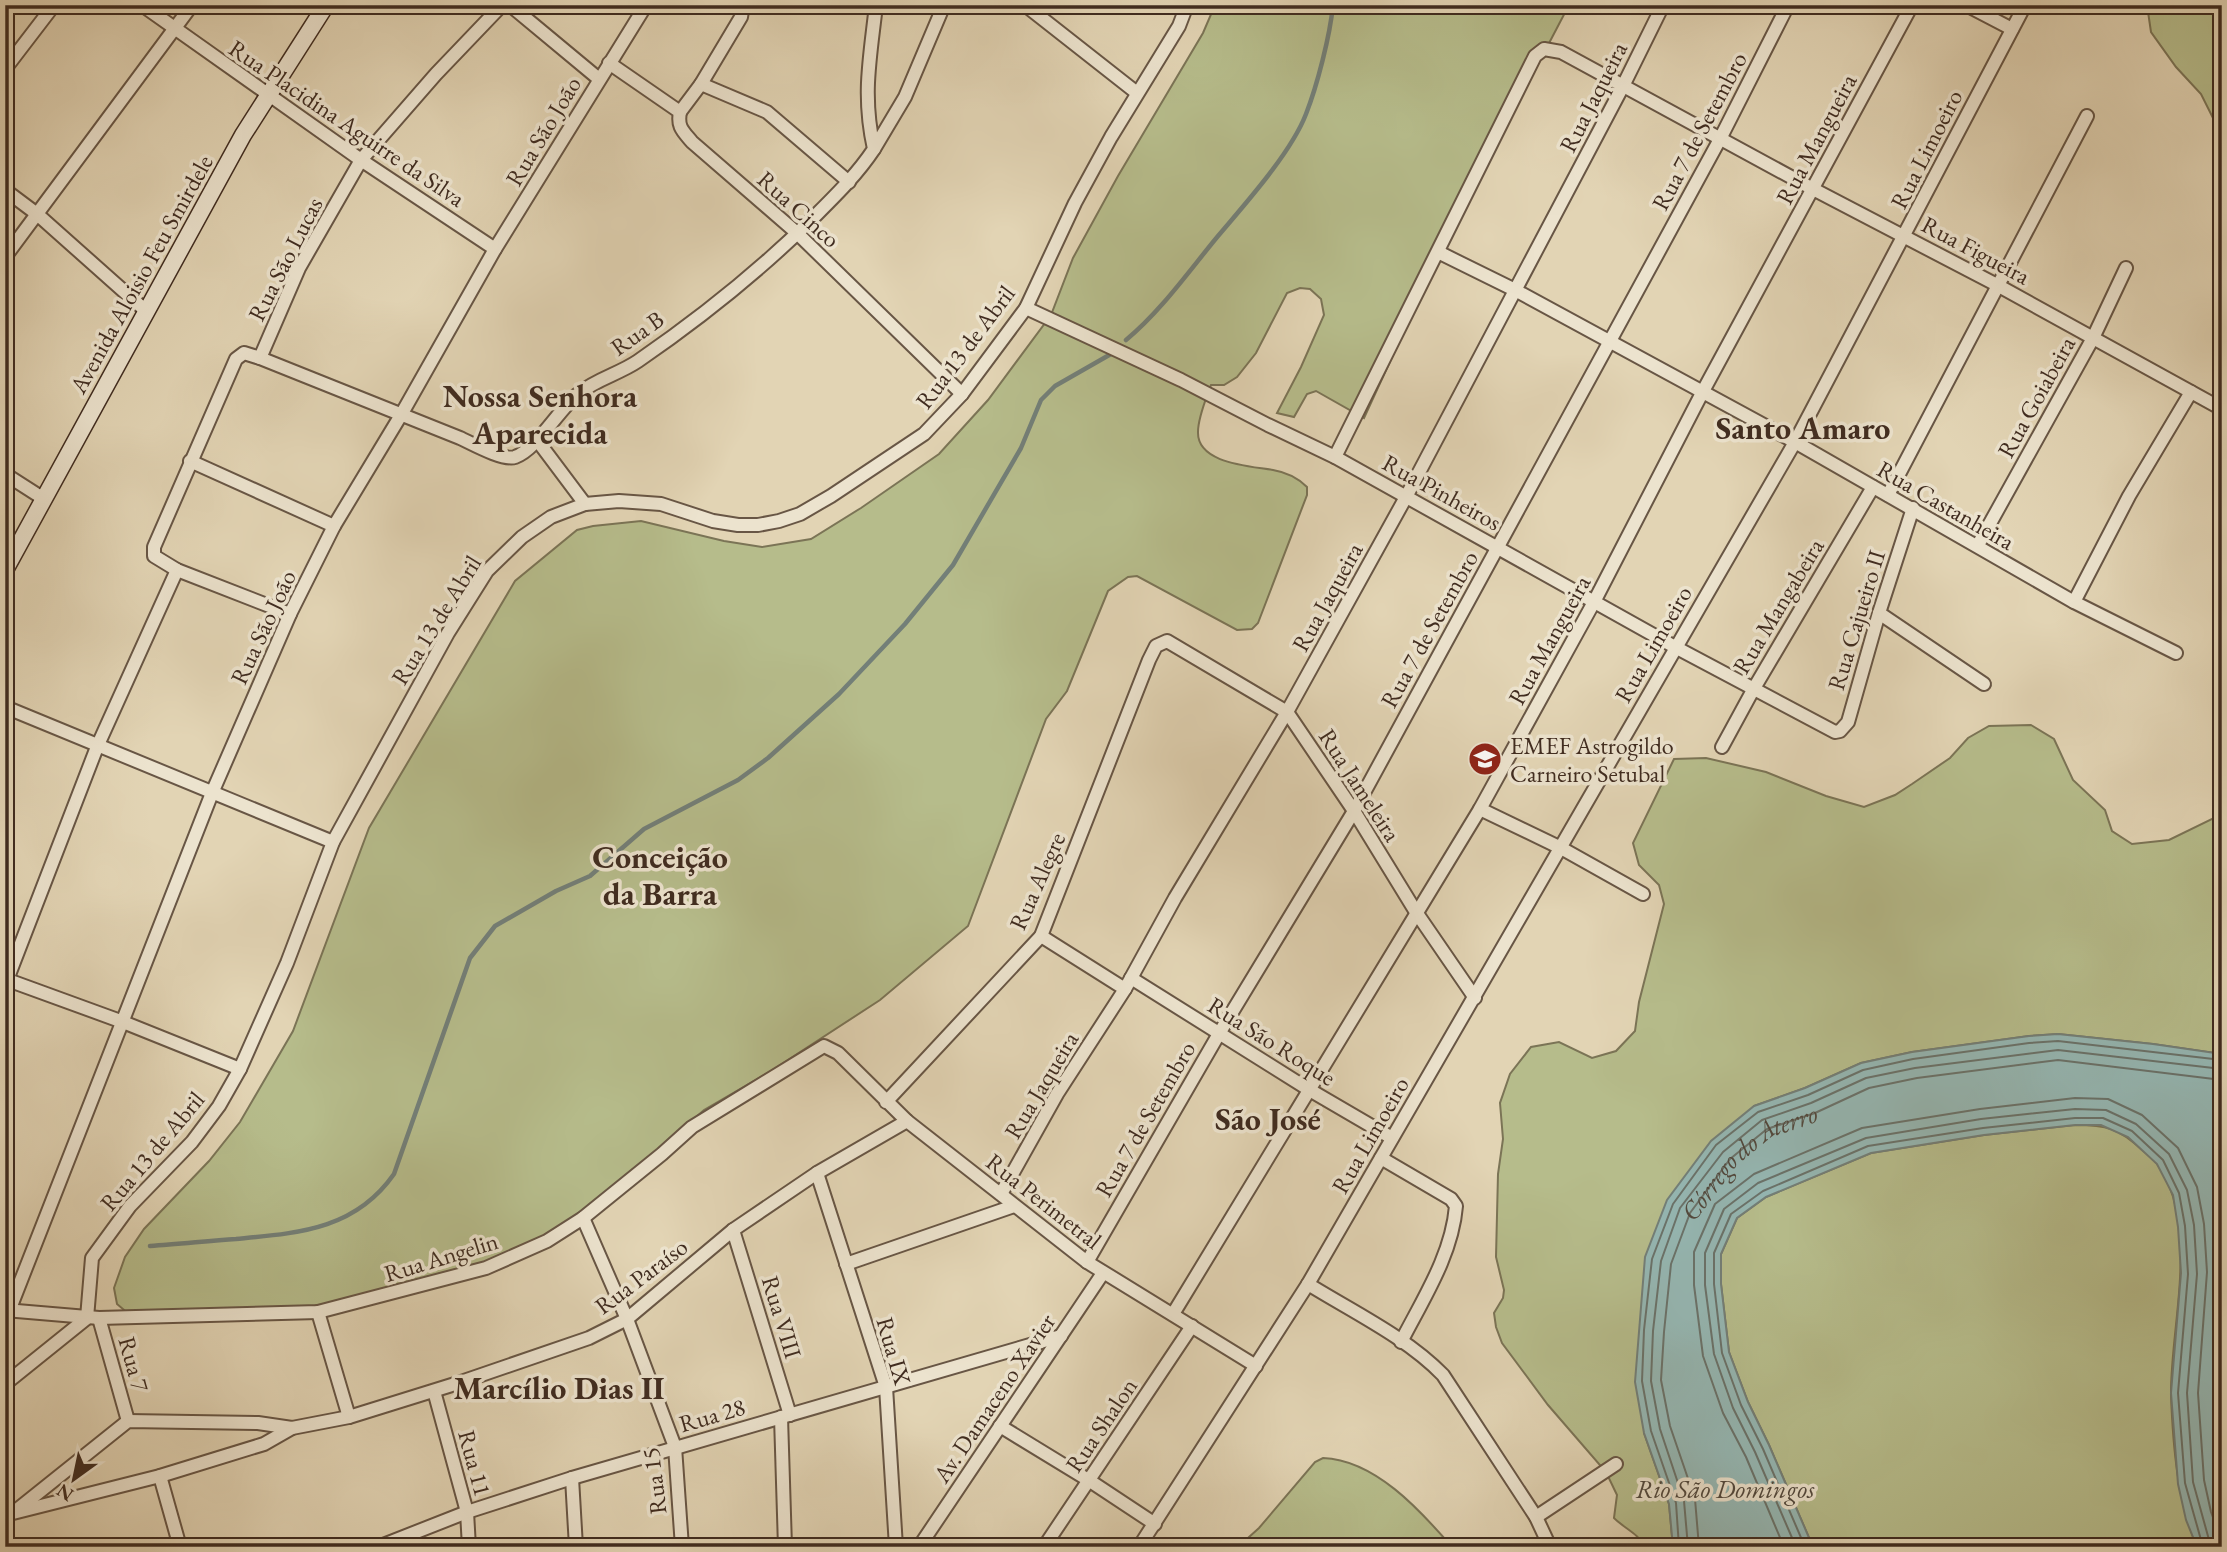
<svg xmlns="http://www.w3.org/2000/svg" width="2227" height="1552" viewBox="0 0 2227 1552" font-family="'EB Garamond',serif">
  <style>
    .green { fill: #b6bc8b; stroke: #7b7456; stroke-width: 2 }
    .water { fill: #95b7b3; stroke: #737f78; stroke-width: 2 }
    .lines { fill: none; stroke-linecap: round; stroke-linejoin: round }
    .shore { stroke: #6a726a; stroke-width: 2 }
    .stream { stroke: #737f78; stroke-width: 4.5 }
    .street-casing { stroke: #685645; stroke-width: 16 }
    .secondary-casing { stroke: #402c20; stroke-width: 19 }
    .street { stroke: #ece3ce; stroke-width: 12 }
    .secondary { stroke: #ece3ce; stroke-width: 16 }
    .labels { text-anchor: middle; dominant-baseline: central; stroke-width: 7; stroke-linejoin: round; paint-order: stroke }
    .street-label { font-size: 24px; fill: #402c20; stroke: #ece3ce }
    .poi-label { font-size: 24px; fill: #402c20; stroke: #ece3ce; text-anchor: start }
    .water-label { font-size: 26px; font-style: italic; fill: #51483d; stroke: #ece3ce }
    .district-label { font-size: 32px; font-weight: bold; fill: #402c20; stroke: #ece3ce }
  </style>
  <rect width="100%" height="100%" fill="#e2d4b4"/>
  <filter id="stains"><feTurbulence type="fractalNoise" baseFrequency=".00286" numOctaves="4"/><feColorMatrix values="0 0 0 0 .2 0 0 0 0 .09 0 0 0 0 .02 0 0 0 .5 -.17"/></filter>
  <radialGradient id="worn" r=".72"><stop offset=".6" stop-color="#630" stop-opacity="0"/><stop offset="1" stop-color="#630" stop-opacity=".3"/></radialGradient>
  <g class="green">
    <path d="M1215,5h354l-124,237 -81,176 -48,-27 -9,3 -13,23 -17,-4 24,-46 23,-52 -3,-16 -11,-10 -10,-1 -13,5 -31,60 -19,24 -13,8h-13c-5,14 -13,32 -13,47 -1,32 53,34 75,38 12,2 25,8 34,17v8l-49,128 -6,6 -15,1 -100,-54 -9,1 -20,14 -41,100 -21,28 -78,207 -88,74 -109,71 -67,39 -91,80 -56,42 -48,25 -181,49 -198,9 -13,-11 -3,-16 11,-31 19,-28 65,-68 31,-39 53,-91 76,-203 146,-247 62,-51 16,-4 48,-5 83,20 38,6 49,-8 50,-31 78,-54 49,-54 63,-85 22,-57 45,-82 85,-143z"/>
    <path d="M2147,5h75v131l-21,-42 -25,-27 -25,-35z"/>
    <path d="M2031,725l23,14 19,41 32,30 7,21 20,13 37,-4 53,-26v240l-69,-10 -95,-10 -29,2 -117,16 -51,11 -56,25 -51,18 -110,327 25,71 4,43h-28c-7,-14 -20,-18 -31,-29l3,-23 -11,-23 -58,-67 -46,-62 -6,-16 -2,-14 9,-15 1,-8 -8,-33 2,-83 5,-35 -3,-36 10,-29 21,-27 28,-5 33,16 24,-7 19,-20 4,-29 25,-98 -5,-19 -20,-20 -6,-22 41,-84 32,-1 60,14 60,24 38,11 31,-12 17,-11 38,-26 18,-20 21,-12z"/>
    <path d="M2075,1125c31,0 44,3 67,25 5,4 11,9 15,14 44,60 13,163 14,231 2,52 6,103 26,152h-384l-44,-102 -21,-43 -19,-50 -8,-68v-30l16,-36 29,-21 105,-44 113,-18z"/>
    <path d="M1323,1458c52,2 97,52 129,89h-214l21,-19 56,-66z"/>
  </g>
  <path class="water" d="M2058,1034l95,10 69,10v493h-25l-11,-27 -8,-36 -7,-91 10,-120 -3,-46 -5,-32 -16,-31 -29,-27 -27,-12h-26l-91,10 -113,18 -105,44 -29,21 -16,36v30l8,68 19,50 21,43 44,102h-140l-4,-43 -25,-71 -9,-51 10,-125 22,-57 44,-59 43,-35 51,-18 56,-25 51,-11 117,-16z"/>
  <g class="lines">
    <g class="shore">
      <path d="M1679,1547l-3,-44 -25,-72 -9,-50 2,-51 8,-71 21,-55 43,-59 42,-33 50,-17 55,-25 50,-11 116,-16 29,-2 164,19"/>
      <path d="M1688,1547l-4,-46 -24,-72 -9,-48 2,-50 8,-70 19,-53 43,-56 39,-32 49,-17 55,-25 49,-10 143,-18 164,19"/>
      <path id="s1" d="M1699,1547l-4,-48 -25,-73 -9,-46 3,-48 7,-68 19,-51 40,-54 37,-30 48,-16 54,-25 48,-10 141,-18 164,20"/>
      <path d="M1784,1547l-38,-90 -23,-44 -20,-57 -9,-71v-33l21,-48 39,-30 108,-46 118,-19 95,-11 33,1 34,16 36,33 19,39 7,37 3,48 -9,121 6,87 7,32 11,29"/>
      <path d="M1796,1547l-41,-95 -22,-44 -19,-54 -9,-69v-32l19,-44 34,-26 108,-45 115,-19 94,-10 31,1 30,14 33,30 18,36 7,35 3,49 -10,119 6,89 18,65"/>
      <path d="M1805,1547l-42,-98 -22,-44 -19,-52 -8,-69v-31l17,-39 32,-23 105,-45 115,-18 92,-10h28l29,13 31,29 16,33 6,33 3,48 -10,119 7,90 18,64"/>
    </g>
    <g class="stream">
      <path d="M1126,340c35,-29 63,-69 92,-104 27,-32 73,-83 88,-122 11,-28 24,-78 27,-109"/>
      <path d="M150,1246c29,-2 58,-5 86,-7 62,-6 119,-9 158,-65l76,-216 25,-32 61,-35 34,-15 54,-47 94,-49 30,-22 71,-64 66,-70 48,-59 68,-117 20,-48 14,-14 56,-32"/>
    </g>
    <defs>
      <g id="street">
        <path d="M142,5l219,155 134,89"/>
        <path d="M510,5l89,74"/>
        <path d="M1025,5l112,88"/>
        <path d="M1966,5l46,24"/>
        <path d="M609,63l71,49c-3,15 3,19 12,30l105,91 165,161"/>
        <path d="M5,69l49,-64"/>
        <path d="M701,84l66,28 82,70"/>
        <path d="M680,112l21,-28 40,-67 2,-12"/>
        <path d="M874,149l31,-52 39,-92"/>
        <path d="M5,190l32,24 109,97"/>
        <path d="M1438,252l77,38 280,152 279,160 102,51"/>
        <path d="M5,257l187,-252"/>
        <path d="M1026,308l155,72 87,45 67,32 340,190 160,85 5,-1 8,-9 31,-109 34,-105"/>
        <path d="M260,358l39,-90 62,-108 75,-86 66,-69"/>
        <path d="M537,440l48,64"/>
        <path d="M1335,457l200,-401 9,-7 17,3 252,137 184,96 225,124"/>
        <path d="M190,461l144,65"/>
        <path d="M5,474l39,25"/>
        <path d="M1888,495l199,-379"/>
        <path d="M1978,545l115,-207 33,-70"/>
        <path d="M2074,602l55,-106 62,-104"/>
        <path d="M1879,613l105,71"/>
        <path d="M290,614l-113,-44 -23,-14v-9l82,-188 8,-6 16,5 200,80c11,5 43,23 55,19 22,-8 44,-48 63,-63 18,-15 41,-20 60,-33 61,-42 120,-89 173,-141 23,-23 45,-44 63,-71 -12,-54 -4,-90 2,-144"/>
        <path d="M5,707l328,135"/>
        <path d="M1722,747l31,-57 120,-203"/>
        <path d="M1480,809l81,39 82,46"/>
        <path d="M1041,936l84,53"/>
        <path d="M1131,978l177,111 84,49"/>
        <path d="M5,979l118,43 117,47"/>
        <path d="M5,985l92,-238 80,-177"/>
        <path d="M886,1102l155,-166 108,-276 7,-14 11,-5 120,71 67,99 62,101 59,86"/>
        <path d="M1381,1158l70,41 5,7c-4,49 -33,93 -55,136"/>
        <path d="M817,1173l69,214 10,160"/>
        <path d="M1001,1194l56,-100 68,-105 50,-91 112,-186 119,-215 217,-411 40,-81"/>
        <path d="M583,1218l44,101 48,128 7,100"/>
        <path d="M733,1230l57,185"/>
        <path d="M1087,1262l133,-230 134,-221 366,-672 68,-134"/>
        <path d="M846,1264l168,-58"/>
        <path d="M1308,1284c45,28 98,53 135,91l93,142 14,30"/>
        <path d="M5,1310l94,8 219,-6 168,-44 61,-27 36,-23 79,-64 30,-27 132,-81 14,7 69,68 180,141 169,104"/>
        <path d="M9,1311l203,-518 78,-179 44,-88 67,-111 94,-166 151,-244"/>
        <path d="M318,1312l31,105"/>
        <path d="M1173,1314l307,-505 114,-207 108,-209 210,-388"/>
        <path d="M99,1318l29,103"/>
        <path d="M5,1384l82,-66 5,-60 38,-52 62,-64 27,-36 21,-37 47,-106 46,-121 115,-209 39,-62 35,-34 29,-20 34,-13 34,-3 42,3 52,17 25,4h20l21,-4 21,-7 31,-18 93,-62 38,-40 64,-86 49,-105 36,-66 68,-111 8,-21"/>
        <path d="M434,1391l33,121 2,35"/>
        <path d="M781,1417l4,130"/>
        <path d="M1000,1426l90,55 65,43"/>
        <path d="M160,1476l20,71"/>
        <path d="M572,1478l4,69"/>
        <path d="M18,1509l110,-88 130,2 34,5"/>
        <path d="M5,1515l155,-39 104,-32 28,-16 57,-11 106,-33 134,-46 38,-19 106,-89 84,-57 90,-52"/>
        <path d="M1536,1517l80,-53"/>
        <path d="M378,1547l89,-35 105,-34 489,-142"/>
        <path d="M919,1547l184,-274"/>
        <path d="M1044,1547l148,-221"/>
        <path d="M1139,1547l169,-263 487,-842 230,-437"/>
      </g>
      <path id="secondary" d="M5,570l238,-435 83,-130"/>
    </defs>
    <use href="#street" class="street-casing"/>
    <use href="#secondary" class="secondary-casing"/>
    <use href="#street" class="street"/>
    <use href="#secondary" class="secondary"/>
  </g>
  <defs>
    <symbol id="school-disc" viewBox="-11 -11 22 22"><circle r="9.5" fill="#8f2418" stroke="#ece3ce"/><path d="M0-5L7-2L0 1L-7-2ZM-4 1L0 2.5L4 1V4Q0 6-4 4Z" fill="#fff"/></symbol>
  </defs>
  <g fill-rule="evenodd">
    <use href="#school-disc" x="1466" y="740" width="38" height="38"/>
  </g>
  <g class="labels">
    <g class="street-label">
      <text transform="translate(1593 97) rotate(-63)">Rua Jaqueira</text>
      <text transform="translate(347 123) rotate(34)">Rua Placidina Aguirre da Silva</text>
      <text transform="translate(543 131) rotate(-59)">Rua São João</text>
      <text transform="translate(1699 131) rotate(-62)">Rua 7 de Setembro</text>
      <text transform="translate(1816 139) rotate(-62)">Rua Mangueira</text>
      <text transform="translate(1926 149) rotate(-63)">Rua Limoeiro</text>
      <text transform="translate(799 209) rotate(42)">Rua Cinco</text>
      <text transform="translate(1976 250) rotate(28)">Rua Figueira</text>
      <text transform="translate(285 259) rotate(-63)">Rua São Lucas</text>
      <text transform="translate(141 274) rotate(-61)">Avenida Aloisio Feu Smirdele</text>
      <text transform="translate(637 333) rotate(-35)">Rua B</text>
      <text transform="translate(965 347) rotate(-53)">Rua 13 de Abril</text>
      <text transform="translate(2036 397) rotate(-61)">Rua Goiabeira</text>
      <text transform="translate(1442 492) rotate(29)">Rua Pinheiros</text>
      <text transform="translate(1946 505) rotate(30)">Rua Castanheira</text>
      <text transform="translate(1327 597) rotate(-61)">Rua Jaqueira</text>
      <text transform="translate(1778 606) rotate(-59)">Rua Mangabeira</text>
      <text transform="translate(436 620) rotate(-58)">Rua 13 de Abril</text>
      <text transform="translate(1856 620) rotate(-73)">Rua Cajueiro II</text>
      <text transform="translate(263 627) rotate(-65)">Rua São João</text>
      <text transform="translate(1429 629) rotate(-61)">Rua 7 de Setembro</text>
      <text transform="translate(1549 640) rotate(-61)">Rua Mangueira</text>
      <text transform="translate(1653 644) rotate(-60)">Rua Limoeiro</text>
      <text transform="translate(1360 785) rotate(57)">Rua Jameleira</text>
      <text transform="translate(1037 881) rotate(-66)">Rua Alegre</text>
      <text transform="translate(1272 1041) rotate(32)">Rua São Roque</text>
      <text transform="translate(1041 1085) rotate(-59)">Rua Jaqueira</text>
      <text transform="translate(1145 1119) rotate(-60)">Rua 7 de Setembro</text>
      <text transform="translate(1370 1135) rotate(-60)">Rua Limoeiro</text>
      <text transform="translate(152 1151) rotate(-50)">Rua 13 de Abril</text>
      <text transform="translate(1044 1201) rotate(38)">Rua Perimetral</text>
      <text transform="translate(441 1257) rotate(-17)">Rua Angelin</text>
      <text transform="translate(641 1276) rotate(-37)">Rua Paraíso</text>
      <text transform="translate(782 1317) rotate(73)">Rua VIII</text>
      <text transform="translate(894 1351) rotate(74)">Rua IX</text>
      <text transform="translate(134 1364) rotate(74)">Rua 7</text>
      <text transform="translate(994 1398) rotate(-56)">Av. Damaceno Xavier</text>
      <text transform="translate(712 1415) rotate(-16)">Rua 28</text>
      <text transform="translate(1101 1425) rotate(-56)">Rua Shalon</text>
      <text transform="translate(475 1463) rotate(75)">Rua 11</text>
      <text transform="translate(654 1481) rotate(-97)">Rua 15</text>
    </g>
    <g class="poi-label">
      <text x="1510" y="745">EMEF Astrogildo<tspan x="1510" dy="28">Carneiro Setubal</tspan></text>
    </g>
    <g class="water-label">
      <text stroke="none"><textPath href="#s1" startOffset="424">Córrego do Aterro</textPath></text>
      <text x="1725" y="1489">Rio São Domingos</text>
    </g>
    <g class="district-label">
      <text x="540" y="396">Nossa Senhora<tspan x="540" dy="37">Aparecida</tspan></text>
      <text x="1803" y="428">Santo Amaro</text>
      <text x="660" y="857">Conceição<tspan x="660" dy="37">da Barra</tspan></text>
      <text x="1268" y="1119">São José</text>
      <text x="559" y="1388">Marcílio Dias II</text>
    </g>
  </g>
  <rect width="2227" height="1552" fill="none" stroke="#e2d4b4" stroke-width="28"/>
  <rect x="7" y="7" width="2213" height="1538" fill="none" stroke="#402c20" stroke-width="3.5"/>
  <rect x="14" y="14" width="2199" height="1524" fill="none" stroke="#402c20" stroke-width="2"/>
  <g transform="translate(74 1479) rotate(213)" stroke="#ece3ce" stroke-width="5" paint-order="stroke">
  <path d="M0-5L12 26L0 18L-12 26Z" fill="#402c20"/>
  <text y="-10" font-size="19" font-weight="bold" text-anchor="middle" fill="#402c20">N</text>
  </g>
  <rect width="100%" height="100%" filter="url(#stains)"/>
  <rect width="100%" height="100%" fill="url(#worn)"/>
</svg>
